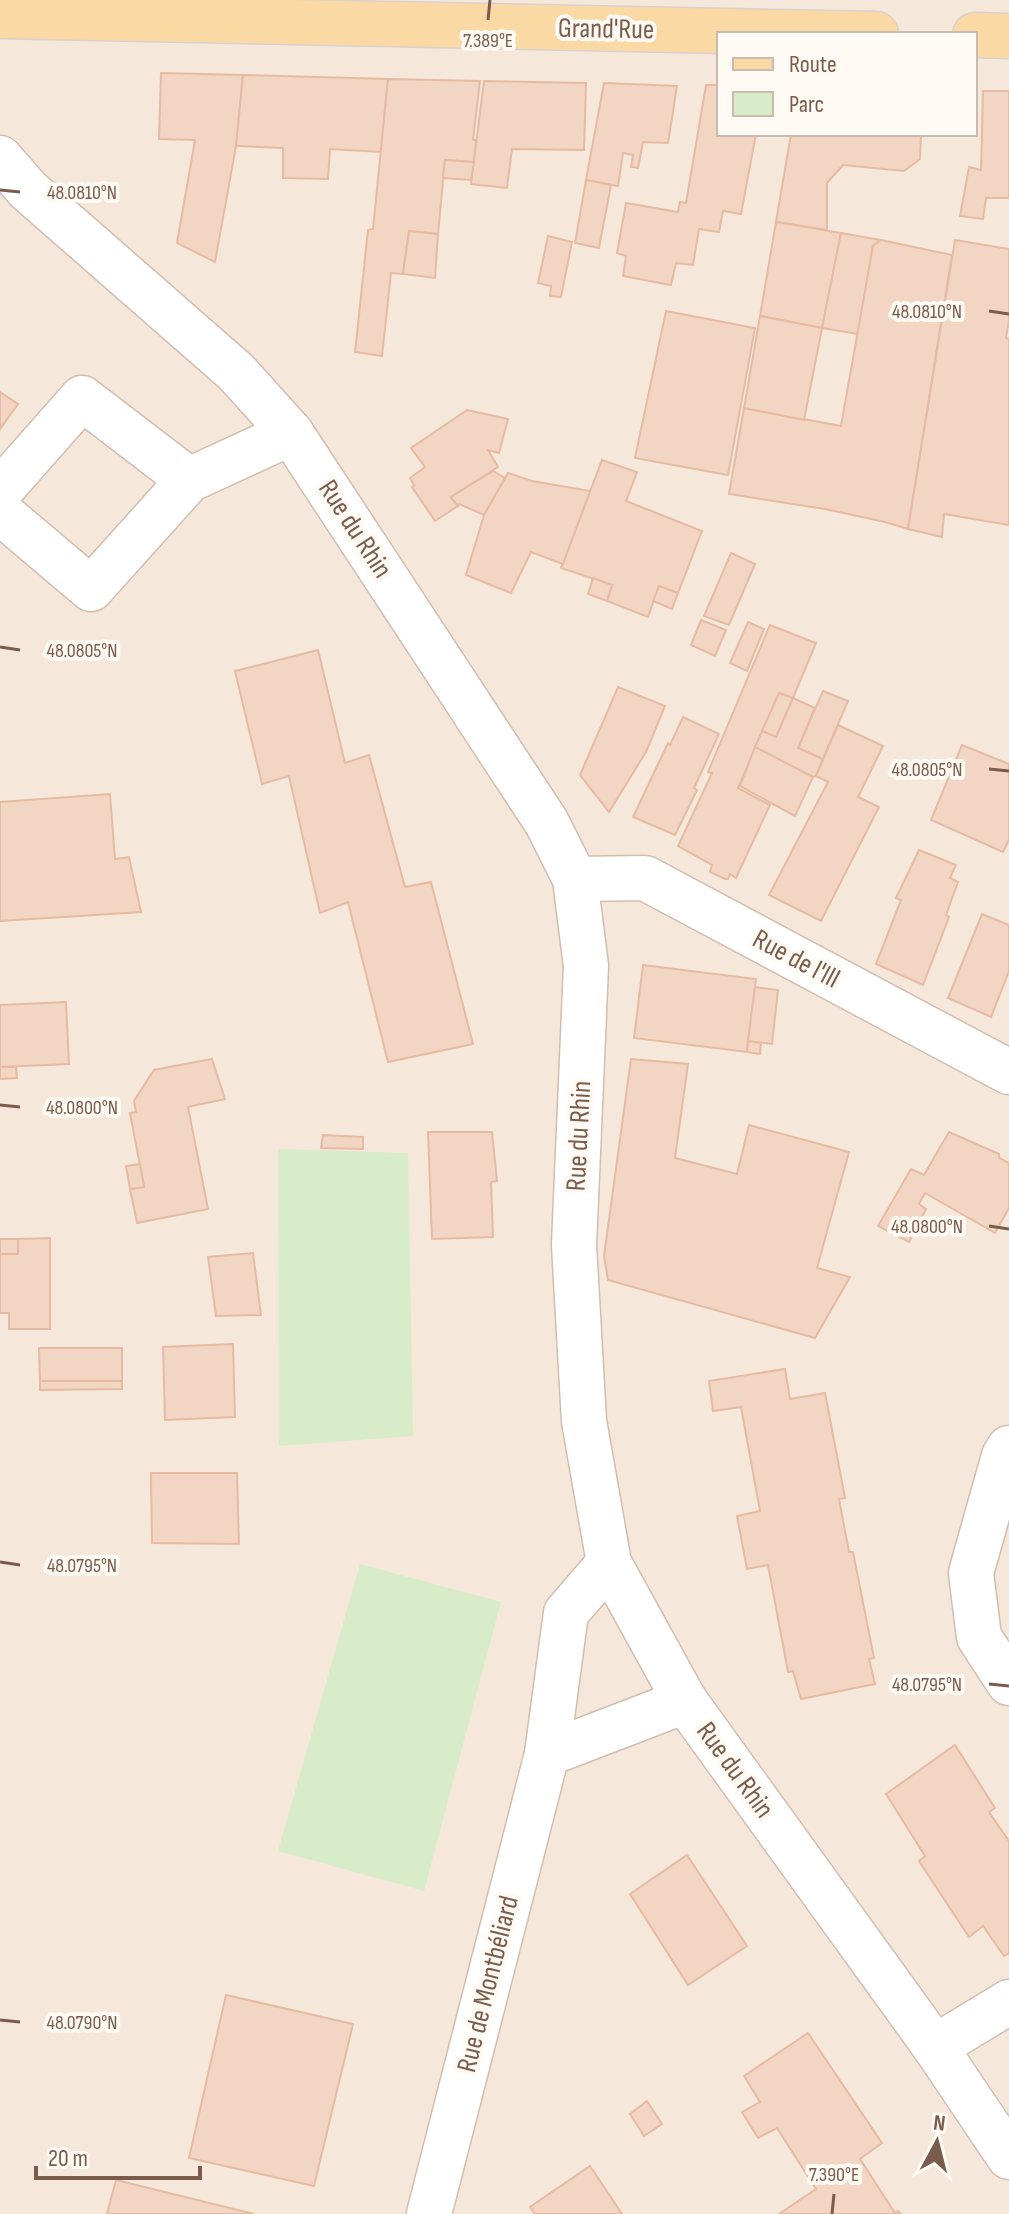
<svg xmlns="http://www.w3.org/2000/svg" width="1009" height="2214" viewBox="0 0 1009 2214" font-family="'Sofia Sans Condensed',sans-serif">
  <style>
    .residential { fill: #f5e8da; fill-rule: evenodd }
    .green { fill: #d8ecc9 }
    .building { fill: #f3d5c3; stroke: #e6bba3; stroke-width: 2 }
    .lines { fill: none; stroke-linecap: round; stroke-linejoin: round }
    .minor-casing { stroke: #d1beb0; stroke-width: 47 }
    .major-casing { stroke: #dad1cd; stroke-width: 47 }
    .minor { stroke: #fff; stroke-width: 44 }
    .major { stroke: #fbd9a5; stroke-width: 44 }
    .ticks { fill: none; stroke: #7a5c4d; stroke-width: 3 }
    .labels { text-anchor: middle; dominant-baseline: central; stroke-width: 8; stroke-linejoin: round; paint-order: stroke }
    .street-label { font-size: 28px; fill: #7a5c4d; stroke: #fffaf3 }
    .ticks-label { font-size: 20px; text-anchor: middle; fill: #7a5c4d; stroke: #fffaf3; stroke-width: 8; stroke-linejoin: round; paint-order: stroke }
  </style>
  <rect width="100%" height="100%" fill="#fdf6ec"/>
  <path class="residential" d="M0,0h1009v2214h-1009zM719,34h256v100h-256z"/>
  <g class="green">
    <path d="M278,1149l130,4 5,283 -134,10z"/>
    <path d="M360,1564l141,38 -77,289 -146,-40z"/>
  </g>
  <g class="building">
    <path d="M161,73l82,2 -7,71 -21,116 -38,-19 18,-103 -36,-1z"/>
    <path d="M243,75l145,4 -7,73 -51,-3 -2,30 -45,-1v-30l-47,-2z"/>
    <path d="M388,79l92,2 -7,59h3l-2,22 -29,-2 -7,74 -29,-3 -6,43 -12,-1 -9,83 -27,-4 13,-122 5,-1z"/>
    <path d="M484,81l102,2 -2,67 -72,-1 -5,39 -36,-4z"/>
    <path d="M604,83l73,3 -9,57 -25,-1 -5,26 -7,-1 2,-12 -10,-2 -5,33 -32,-6z"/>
    <path d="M706,85h13v49h37l-15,80 -18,-3 -4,21 -20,-3 -6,36 -17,-2 -5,22 -48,-9 3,-20 -9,-3 9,-50 52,9 2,-10 6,1z"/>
    <path d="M983,91h26v107h-23l-3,21 -23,-3 9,-49 12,3z"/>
    <path d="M791,134h130l-1,25 -16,12 -61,-6 -16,18v47l-51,-8z"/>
    <path d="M445,160l29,2 -3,18 -28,-2z"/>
    <path d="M586,180l25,5 -12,63 -24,-5z"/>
    <path d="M776,222l65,11 -19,95 -62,-12z"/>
    <path d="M409,231l29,3 -3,44 -32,-4z"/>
    <path d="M841,233l40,7 -8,6 -15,88 -36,-6z"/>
    <path d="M548,236l24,6 -11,55 -11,-1 1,-10 -13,-3z"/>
    <path d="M881,240l71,15 -44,274 -23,-7 -60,-13 -96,-15 15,-86 97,18 32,-180z"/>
    <path d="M955,240l54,9v71l-3,18 3,1v186l-65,-11 -2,23 -34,-8z"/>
    <path d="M666,311l89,17 -27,147 -93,-17z"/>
    <path d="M760,316l62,12 -18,92 -60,-12z"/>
    <path d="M0,392l18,12 -18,25z"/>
    <path d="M467,410l41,9 -9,34 -11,-3 10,17 -47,30 7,9 -23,15 -23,-34 2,-2 -4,-7 15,-11 -14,-19z"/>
    <path d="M602,460l35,12 -11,29 76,30 -24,62 -19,-7 -11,31 -41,-16 5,-16 -51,-17z"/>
    <path d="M493,471l12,7 -21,37 -25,-11 -1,2 -7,-9z"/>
    <path d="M508,473l24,8 58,10 -27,73 -32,-12 -20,41 -45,-18 18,-60z"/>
    <path d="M731,553l24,11 -26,61 -25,-9z"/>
    <path d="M593,578l19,7 -5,16 -19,-7z"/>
    <path d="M659,586l19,7 -6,16 -19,-8z"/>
    <path d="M701,620l25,10 -11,26 -24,-11z"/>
    <path d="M748,622l16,7 -17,42 -17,-8z"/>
    <path d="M770,625l46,18 -23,55 -14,-5 -41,95 32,17 -34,73 -6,-4 -2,5h-3l-15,-7 2,-7 -34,-19 34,-73 -4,-1z"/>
    <path d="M318,650l27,113 24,-8 36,132 26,-5 42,162 -85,18 -40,-160 -28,11 -31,-137 -27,8 -27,-113z"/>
    <path d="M618,687l47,19 -19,46 -37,60 -29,-37z"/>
    <path d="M823,691l25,10 -25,58 -25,-11z"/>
    <path d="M779,693l14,5 -17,39 -14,-6z"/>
    <path d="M793,698l22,10 -17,40 25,11 -7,17 -3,1 -58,-30 7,-16 14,6z"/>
    <path d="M683,717l36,17 -25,54 3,2 -22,45 -42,-18 35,-74 2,2z"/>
    <path d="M838,725l45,21 -25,51 21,10 -58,114 -52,-26 59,-113 -12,-6z"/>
    <path d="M962,745l47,19v76l-6,12 -72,-32z"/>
    <path d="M755,747l58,30 -18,39 -55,-30z"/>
    <path d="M110,794l5,65 14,-2 12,55 -141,9v-119z"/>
    <path d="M919,850l37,15 -6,13 8,4 -12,33 3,2 -26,68 -47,-21 25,-64 -5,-2z"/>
    <path d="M982,914l27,11v46l-18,46 -43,-19z"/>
    <path d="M643,965l113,14 -9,73 -113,-14z"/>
    <path d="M755,987l23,3 -6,54 -24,-3z"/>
    <path d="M66,1002l3,62 -69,3v-62z"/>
    <path d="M748,1041l13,2 -1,11 -13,-2z"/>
    <path d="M212,1059l13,40 -37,8 20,102 -71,14 -7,-34 14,-2 -14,-74 6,-1 -2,-11 20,-31z"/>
    <path d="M631,1059l57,5 -13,94 62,16 12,-49 100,27 -32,116 33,9 -35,61 -207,-58 -4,-24z"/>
    <path d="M0,1067h16l1,11 -17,1z"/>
    <path d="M428,1132h64l5,49 -6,1 2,55 -61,2z"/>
    <path d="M949,1132l50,22v4l10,5v45l-14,25 -70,-40 -6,11 7,5 -17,33 -31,-16 33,-57 13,6z"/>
    <path d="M323,1135l40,2v12l-42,-1z"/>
    <path d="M140,1164l4,23 -14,2 -4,-23z"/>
    <path d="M50,1238v91h-41v-16h-9v-59h18v-15z"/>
    <rect x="0" y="1239" width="18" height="15"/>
    <path d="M253,1253l8,62 -45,1 -8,-59z"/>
    <path d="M233,1344l2,73 -70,3 -2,-73z"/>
    <path d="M39,1348h83v33h-82z"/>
    <path d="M785,1369l5,30 35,-6 20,105 -6,1 10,53h4l21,106 -5,1 6,25 -74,15 -8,-28 -5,1 -20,-107 -21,4 -10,-53 23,-5 -19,-104 -28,4 -4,-30z"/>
    <path d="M40,1381h82v8l-82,1z"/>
    <path d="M151,1473h86l2,71 -87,-1z"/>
    <path d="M955,1745l40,63 -6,4 20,29v112l-5,3 -21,-30 -14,11 -50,-76 6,-5 -39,-62z"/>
    <path d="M687,1855l60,91 -59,39 -58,-91z"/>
    <path d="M226,1995l127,29 -39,162 -125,-28z"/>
    <path d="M808,2033l74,110 -22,16 35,54 3,-2 3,3h-122l37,-25 -39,-61 -19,10 -16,-26 18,-10 -16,-26z"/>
    <path d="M647,2101l15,23 -18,12 -14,-22z"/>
    <path d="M590,2166l32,48h-87l-5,-7z"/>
    <path d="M116,2180l138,34h-147z"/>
  </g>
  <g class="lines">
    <defs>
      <g id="minor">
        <path d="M0,158l28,32 208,182 55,61 256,390 28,56 11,87 -12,279 10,176 25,142 76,138 250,346 74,110"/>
        <path d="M0,491l82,-93 107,82"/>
        <path d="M0,512l91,77 98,-109 102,-47"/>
        <path d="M575,879l70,-1 364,194"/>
        <path d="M1009,1448l-5,8 -33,117 8,64 30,46"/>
        <path d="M547,1754l138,-53"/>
        <path d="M935,2047l74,-45"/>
        <path d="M429,2214l118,-460 19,-141 43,-50"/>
      </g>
      <g id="major">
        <path d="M0,16l876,18"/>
        <path d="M975,35l34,1"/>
      </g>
    </defs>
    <use href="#minor" class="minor-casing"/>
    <use href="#major" class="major-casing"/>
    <use href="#minor" class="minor"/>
    <use href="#major" class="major"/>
  </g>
  <path class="ticks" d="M488,20l2,-20M0,190l20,2M989,311l20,3M0,647l20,3M989,769l20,2M0,1105l20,2M989,1226l20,3M0,1562l20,3M989,1684l20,2M0,2020l20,2M832,2214l2,-20"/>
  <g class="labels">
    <g class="street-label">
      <text transform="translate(606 29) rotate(1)">Grand'Rue</text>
      <text transform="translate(355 529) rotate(57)">Rue du Rhin</text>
      <text transform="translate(796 959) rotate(28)">Rue de l'Ill</text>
      <text transform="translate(579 1136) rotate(-87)">Rue du Rhin</text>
      <text transform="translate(735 1770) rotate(54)">Rue du Rhin</text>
      <text transform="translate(488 1984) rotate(-76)">Rue de Montbéliard</text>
    </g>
  </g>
  <g class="ticks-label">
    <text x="488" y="47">7.389°E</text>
    <text x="82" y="199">48.0810°N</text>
    <text x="927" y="318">48.0810°N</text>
    <text x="82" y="657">48.0805°N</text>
    <text x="927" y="776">48.0805°N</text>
    <text x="82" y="1114">48.0800°N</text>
    <text x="927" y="1233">48.0800°N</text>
    <text x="82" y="1572">48.0795°N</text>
    <text x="927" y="1691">48.0795°N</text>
    <text x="82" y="2029">48.0790°N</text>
    <text x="834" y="2181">7.390°E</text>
  </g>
  <rect x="717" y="32" width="260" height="104" fill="#fffaf3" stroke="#cabbb1" stroke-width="2"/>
  <rect x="733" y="58" width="40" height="12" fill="#fbd9a5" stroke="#cabbb1" stroke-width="2"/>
  <text x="789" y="72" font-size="24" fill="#7a5c4d">Route</text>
  <rect x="733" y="92" width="40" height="24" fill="#d8ecc9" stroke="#cabbb1" stroke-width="2"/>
  <text x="789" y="112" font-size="24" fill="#7a5c4d">Parc</text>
  <g transform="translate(937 2142) rotate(7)" stroke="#fffaf3" stroke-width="6" paint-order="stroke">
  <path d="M0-6L14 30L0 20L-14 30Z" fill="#7a5c4d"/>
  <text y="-12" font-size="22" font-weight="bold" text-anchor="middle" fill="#7a5c4d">N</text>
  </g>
  <path d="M36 2166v12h164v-12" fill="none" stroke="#7a5c4d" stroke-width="4"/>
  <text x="48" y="2166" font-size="24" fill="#7a5c4d" stroke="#fffaf3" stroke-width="6" paint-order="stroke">20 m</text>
</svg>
